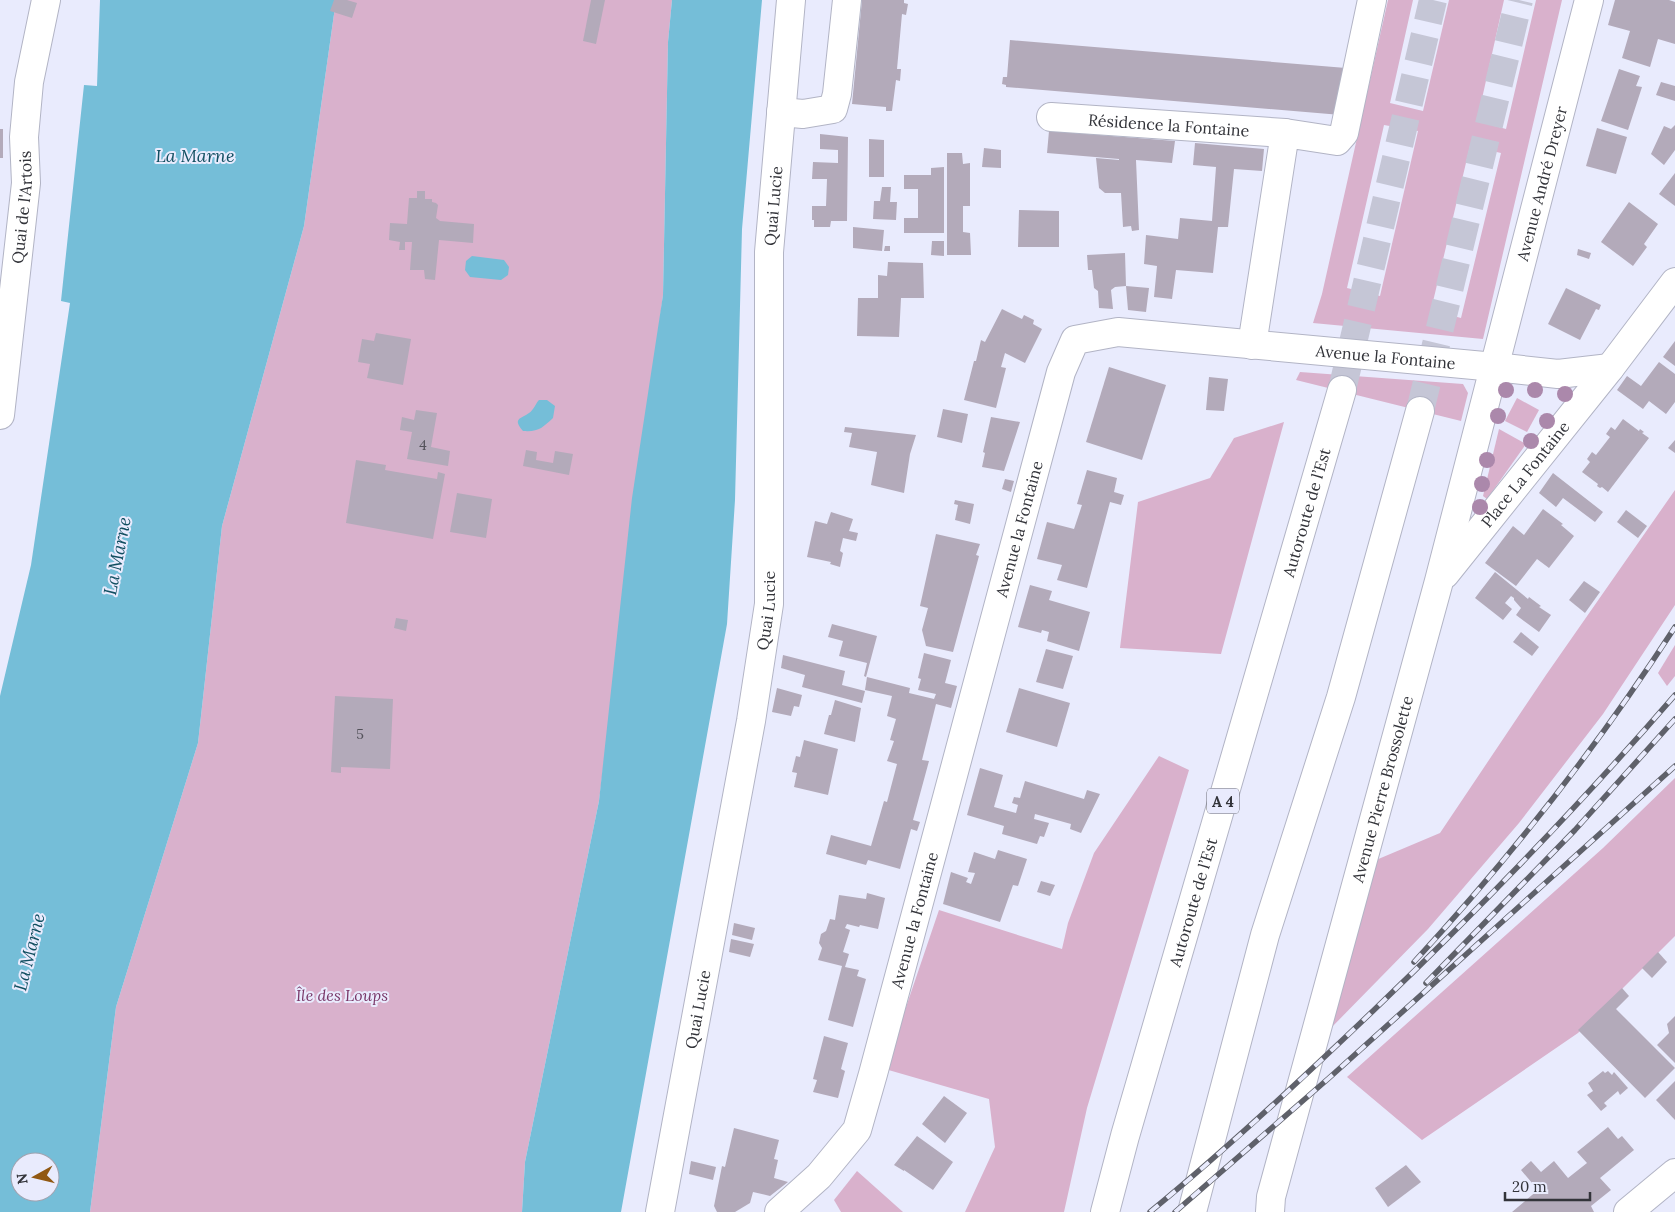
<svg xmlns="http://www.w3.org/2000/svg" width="1675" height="1212" viewBox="0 0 1675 1212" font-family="Lora,serif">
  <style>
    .green { fill: #d9b1cc; fill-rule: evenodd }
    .water { fill: #75bed8; fill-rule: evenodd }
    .building { fill: #b3aaba }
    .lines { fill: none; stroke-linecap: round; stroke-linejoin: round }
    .highway-tunnel { stroke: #c5c6d6; stroke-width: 28; stroke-dasharray: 28 14; stroke-linecap: butt }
    .minor-casing { stroke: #b2b4c5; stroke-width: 30 }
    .highway-casing { stroke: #b2b4c5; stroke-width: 30 }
    .minor { stroke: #fff; stroke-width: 28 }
    .highway { stroke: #fff; stroke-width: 28 }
    .rail-casing { stroke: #5f616a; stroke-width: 5.5 }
    .rail { stroke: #e9ebfd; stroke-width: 4; stroke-dasharray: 11; stroke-linecap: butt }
    .tree { fill: #ab88ab }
    .labels { text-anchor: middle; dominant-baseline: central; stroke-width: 4; stroke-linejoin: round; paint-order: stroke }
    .number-label { font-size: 14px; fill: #53525a }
    .shield { fill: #e9ebfd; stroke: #6a6b74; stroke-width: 1 }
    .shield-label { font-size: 15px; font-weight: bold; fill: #33343a }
    .street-label { font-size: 16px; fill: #33343a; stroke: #e9ebfd }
    .park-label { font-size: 16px; font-style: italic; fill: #793768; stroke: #e9ebfd }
    .water-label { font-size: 18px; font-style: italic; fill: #104e60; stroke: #e9ebfd }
  </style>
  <rect width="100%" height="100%" fill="#e9ebfd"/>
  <g class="green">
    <path d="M336,0h336l-4,42 -5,253 -64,506 -74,361 -3,50h-432l26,-205 82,-264 24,-217 82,-300z"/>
    <path d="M1388,0h25l-23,103 33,8 26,-111h55l-27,121 29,8 30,-129h26l-79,339 -170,-16 9,-29zM1384,125l34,6 -38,165 -33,-8zM1470,146l31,7 -40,165 -30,-8z"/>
    <path d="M1300,372l163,12 5,9 -7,28 -165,-41z"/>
    <path d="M1517,398l22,12 -12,22 -22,-11z"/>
    <path d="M1284,422l-63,232 -101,-6 18,-146 72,-24 24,-40z"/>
    <path d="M1499,429l27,15 -39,55 -4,-3z"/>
    <path d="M1675,490v115l-72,109 -84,109 -91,106 -98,100 46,-169 64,-27 106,-158z"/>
    <path d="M1675,645v31l-8,10 -9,-13z"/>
    <path d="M1159,756l30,14 -102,338 -23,104h-99l30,-65 -6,-48 -104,-30 54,-159 123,39 6,-26 26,-70z"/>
    <path d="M1675,778v158l-97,97 -156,107 -75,-63 256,-229z"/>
    <path d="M857,1171l46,41h-62l-7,-12z"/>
  </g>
  <g class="water">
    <path d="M100,0h236l-32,226 -82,300 -24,217 -82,264 -26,205h-90v-516l31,-131 39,-262 -9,-2 23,-216 13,1zM20,1162h30v30h-30z"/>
    <path d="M672,0h90l-20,229 -7,271 -8,124 -106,588h-99l3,-50 74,-361 33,-303 31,-203 5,-253z"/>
    <path d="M472,256l32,4 5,7 -1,8 -7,5 -31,-3 -5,-7 1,-9z"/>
    <path d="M539,400h8l8,6 -2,12c-11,10 -14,14 -30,13 -11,-13 -2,-12 6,-18 4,-2 7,-10 10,-13z"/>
  </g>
  <g class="building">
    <path d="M334,0h13l10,3 -5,15 -22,-7z"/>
    <path d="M591,0h14l-9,44 -13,-3z"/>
    <path d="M862,0h42v3l4,1 -2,11 -4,-1 -5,55h4l-1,12 -4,-1 -4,31h-6v-4l-34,-3z"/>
    <path d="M1615,0h54l6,2v42l-17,-5 -8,28 -28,-9 8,-27 -22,-6z"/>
    <path d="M1010,40l336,28 -5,47 -335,-28v-2l-4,-1 1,-7h4z"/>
    <path d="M1619,69l21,7 -4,10 6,1 -14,43 -27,-9z"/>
    <path d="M1661,82l14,4v15l-19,-6z"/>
    <path d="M1675,125v25l-11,15 -13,-11 13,-28 7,3z"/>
    <path d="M1597,128l30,9 -11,37 -30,-8z"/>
    <rect x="0" y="129" width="3" height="29"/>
    <path d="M1049,131l126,10 -3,22 -36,-3 3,70 -7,1 -1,-5 -8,1 -2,-34h-16l-6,-5 -3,-30 23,2v-1l-72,-6z"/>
    <path d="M820,134l28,3 -1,84h-16l-1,6h-16v-7h-2v-14h14l1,-27h-15l1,-17 25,1v-13l-18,-1z"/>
    <path d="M869,139l15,1v37h-15z"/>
    <path d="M1195,143l69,6 -2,22 -28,-2 -6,58h-10l-5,46 -37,-3 -4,29 -18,-2 3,-31 -13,-2 2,-29 32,4 2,-21 32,3 4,-54 -23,-2z"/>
    <path d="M984,148l17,2v18l-19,-1z"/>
    <path d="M947,153h15l1,11 7,-1v43h-7v26l7,1 1,22h-24z"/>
    <path d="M944,167v66h-40v-15h14v-29h-14v-14h27v-7z"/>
    <path d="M1675,173v33l-16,-12z"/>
    <path d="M882,187h9l-1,15h7l-1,18 -23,-1 1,-18h6z"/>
    <path d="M417,191h8v8h7v3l4,1 2,2 -2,13 4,3 34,3 -1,19 -34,-3 -4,40 -10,-1 -1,-9h-14l2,-28h-7v8h-6l1,-8 -11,-2 1,-17 17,1 2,-26h8z"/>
    <path d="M1629,202l29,22 -14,20 3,3 -14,19 -32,-24z"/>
    <path d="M1019,210l40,1v36h-41z"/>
    <path d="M853,227l31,3 -2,21 -29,-3z"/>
    <path d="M932,241h12v15l-13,-1z"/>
    <path d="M885,246h5v5h-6z"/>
    <path d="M1578,249l13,4 -2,6 -12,-4z"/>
    <path d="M1125,253l1,33 23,2 -3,24 -18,-2 -2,-24 -11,1 -4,3 2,19 -14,-1 -1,-17 -4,-3 -2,-18h-4l-1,-15z"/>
    <path d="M888,262l35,1 1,35h-23l-2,39 -42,-1 1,-38h20v-23l9,1z"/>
    <path d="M1566,288l35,17 -2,5 -3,-1 -16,31 -32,-16z"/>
    <path d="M1002,309l20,10 2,-4 10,5 -1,4 9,5 -17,34 -20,-10 -4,14 5,1 -10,40 -32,-8 10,-39h2l5,-21 4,2z"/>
    <path d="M376,333l35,6 -8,46 -36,-7 3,-14 -12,-2 4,-23 12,2z"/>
    <path d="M1675,341v25l-12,-9z"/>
    <path d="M1659,362l16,12v28l-9,12 -17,-13 -6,8 -26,-19 10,-14 14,10z"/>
    <path d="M1109,367l57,18 -24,75 -56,-18z"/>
    <path d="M1209,377l19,2 -4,32 -18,-1z"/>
    <path d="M943,409l25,5 -6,29 -25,-6z"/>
    <path d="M416,410l21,3 -6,34 19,4 -2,15 -41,-7 5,-27 -12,-2 2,-13 12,3z"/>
    <path d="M991,417l29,5 -16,49 -22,-4 3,-14 -2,-1z"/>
    <path d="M1623,419l16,12 1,-2 4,3 -2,1 7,5 -41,54 -6,-5 -2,1 -3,-2 1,-2 -16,-12 8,-10 -3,-3 5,-7 4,3 14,-18 -4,-3 5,-7 4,3z"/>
    <path d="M845,427l71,8 -6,19 -6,39 -33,-8 6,-33 -28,-5 3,-14 -8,-1z"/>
    <path d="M1675,440v13l-7,-5z"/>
    <path d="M526,450l11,2 -1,8 17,3 2,-12 18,3 -4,21 -46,-9z"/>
    <path d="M356,460l30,5 -1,5 52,9 1,-7 7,2 -12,65 -87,-16z"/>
    <path d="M1087,470l30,8 -3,14 10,3 -3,10 -11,-3 -23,86 -30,-8 5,-15 -25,-6 10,-37 27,7 8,-24 -5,-1z"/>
    <path d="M1553,473l50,39 -8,10 -32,-24 -7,9 -17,-14z"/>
    <path d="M1005,479l9,2 -3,11 -9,-3z"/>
    <path d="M457,493l35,6 -6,39 -36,-6z"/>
    <path d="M955,500l19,4 -4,20 -15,-4 3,-15 -4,-1z"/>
    <path d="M1543,509l20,15 -2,1 13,11 -25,32 -12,-9 -21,27 -31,-23 28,-37 11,9z"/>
    <path d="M1626,510l21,16 -9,12 -21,-16z"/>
    <path d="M831,512l22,7 -4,12 9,2 -2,8 -13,-3 -3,13 3,2 -3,14 -10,-3 1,-2 -24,-5 8,-36 12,3z"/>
    <path d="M936,534l44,10 -4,11 3,1 -26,96 -27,-6 -4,-16 6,-22 -8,-2z"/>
    <path d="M1495,572l33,27 1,-2 12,9 -2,1 12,8 -12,17 -23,-17 5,-7 -7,-8v-2l-3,-2 -6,7 7,6 -9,11 -28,-22z"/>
    <path d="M1584,581l16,11 -15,21 -16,-13z"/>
    <path d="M1030,585l22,6 -3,9 41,12 -11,39 -32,-10 2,-9 -7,-2 -1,3 -23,-6z"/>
    <path d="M396,618l12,2 -2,11 -12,-3z"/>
    <path d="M832,624l45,12 -11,41 -2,-1 3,-13 -28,-7 4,-15 -15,-4z"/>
    <path d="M1521,632l18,15 -7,9 -19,-14z"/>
    <path d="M1046,649l27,7 -10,33 -27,-7z"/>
    <path d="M924,653l27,7 -6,23 12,3 -6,22 -15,-4 -14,56 7,1 -16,59 7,2 -3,9 -6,-2 -11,40 -32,-9 -2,5 -40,-11 5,-19 40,11 13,-45 3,1 10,-38 -10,-3 7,-20 -4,-1 6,-21 -9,-3 5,-20 -27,-6 2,-13 43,11 -1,5 25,6 2,-5 -18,-4 3,-11 -3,-1z"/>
    <path d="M783,655l62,16 -3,14 23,6 -3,12 -60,-16 3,-12 -24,-7z"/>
    <path d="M777,688l25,7 -3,12 -5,-1 -3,10 -19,-4z"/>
    <path d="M1019,688l51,15 -13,44 -51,-15z"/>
    <path d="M335,696l58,3 -3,70 -49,-2v6l-10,-1z"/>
    <path d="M835,700l26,8 -6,34 -31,-8 5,-19h2z"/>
    <path d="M804,740l34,9 -10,46 -34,-8 3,-14 -5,-1 4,-16 4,1z"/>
    <path d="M980,768l23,7 -9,32 22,6 2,-8 -6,-2 2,-6 6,1 5,-17 59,18 3,-9 13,4 -19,39 -11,-4 1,-5 -36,-10 -1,5 15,4 -5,14 -4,-1 -3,8 -35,-10 2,-8 -37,-11z"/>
    <path d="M998,850l29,9 -9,27 -5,-1 -13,37 -57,-18 8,-32 17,6 -2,4 5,2 4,-11 -7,-1 6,-20 21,7z"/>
    <path d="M1041,881l14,4 -5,11 -13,-4z"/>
    <path d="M867,893l18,5 -7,31 -18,-4 -1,2 -12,-3 -2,4 5,2 -7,22 6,2 -4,13 14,3 -2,6 9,3 -13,48 -25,-7 14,-54 -24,-6 4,-12 -3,-5 2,-9 5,-3 4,-12 5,1 4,-25 27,4z"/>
    <path d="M734,923l21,5 -3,12 -20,-5z"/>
    <path d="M731,939l23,5 -4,13 -21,-5z"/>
    <path d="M1658,952l9,10 -15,16 -10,-10z"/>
    <path d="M1622,988l7,8 -13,13 59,59 -30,30 -67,-68z"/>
    <path d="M1675,1016v47l-18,-18 12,-12 -2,-9z"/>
    <path d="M824,1036l24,7 -7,26 4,2 -7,27 -25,-6 4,-12 -4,-1z"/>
    <path d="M1603,1071l2,2 3,-2 4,4 2,-3 14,16 -8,7 -2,-4 -14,12 3,3 -6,5 -14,-16 6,-4 -5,-8z"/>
    <path d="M1675,1081v39l-19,-20z"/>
    <path d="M944,1096l23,17 -22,30 -23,-19z"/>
    <path d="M1608,1127l10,12 4,-3 12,14 -34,28 11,12 -20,16 3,6h-82l26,-22 -17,-20 10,-9 10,11 13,-11 14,17 19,-15 -10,-11z"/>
    <path d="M734,1128l45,12 -5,19 4,1 -4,18 14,4 -18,14 -17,-4 -3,11 -15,9h-18l-3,-6 8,-40 3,1z"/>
    <path d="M917,1136l36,26 -20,28 -29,-20v1l-10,-6z"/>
    <path d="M691,1161l25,6 -3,13 -24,-6z"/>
    <path d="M1406,1165l15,17 -33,25 -13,-19z"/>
  </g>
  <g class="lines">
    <g class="highway-tunnel">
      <path d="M1342,390l91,-390"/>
      <path d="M1420,411l99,-411"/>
    </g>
    <defs>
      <g id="minor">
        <path d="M781,112l22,2 30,-5 4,-15 10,-94"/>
        <path id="s1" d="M1051,117l234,16"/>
        <path d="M1252,345l33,-212 52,8 7,-8 28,-133"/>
        <path id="s2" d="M0,415l26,-232 -2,-46 5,-55 17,-82"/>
        <path id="s3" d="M1445,574l165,-206 65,-86"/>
        <path id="s4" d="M660,1212l91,-491 18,-117v-352l22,-252"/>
        <path id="s5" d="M779,1212l40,-36 38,-46 16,-56 188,-702 14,-32 43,-8 377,35 63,7 52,-6"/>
        <path id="s6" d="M1270,1212l1,-15 168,-616 150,-581"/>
        <path d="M1628,1212l47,-39"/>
      </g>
      <g id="highway">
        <path id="s7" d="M1105,1212l20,-76 217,-746"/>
        <path d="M1192,1212l73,-277 76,-238 79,-286"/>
      </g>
    </defs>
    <use href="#minor" class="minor-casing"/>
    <use href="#highway" class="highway-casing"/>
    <use href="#minor" class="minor"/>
    <use href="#highway" class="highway"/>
    <defs>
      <g id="rail">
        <path d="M1414,962c97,-105 184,-216 261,-335"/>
        <path d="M1426,983l149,-153 100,-111"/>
        <path d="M1150,1212c78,-64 152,-133 225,-203 104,-100 205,-204 300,-314"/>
        <path d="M1175,1212l154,-134 346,-312"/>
      </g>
    </defs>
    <use href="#rail" class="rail-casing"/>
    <use href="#rail" class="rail"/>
  </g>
  <g class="tree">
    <circle cx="1506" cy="390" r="8"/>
    <circle cx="1535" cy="390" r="8"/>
    <circle cx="1565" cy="394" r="8"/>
    <circle cx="1498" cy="416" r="8"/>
    <circle cx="1547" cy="421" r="8"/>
    <circle cx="1531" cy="441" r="8"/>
    <circle cx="1487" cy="460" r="8"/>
    <circle cx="1482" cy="484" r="8"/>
    <circle cx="1480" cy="507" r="8"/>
  </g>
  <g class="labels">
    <g class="number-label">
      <text x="423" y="445">4</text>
      <text x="360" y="734">5</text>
    </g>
    <rect class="shield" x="1207" y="788.5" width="32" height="25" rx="4"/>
    <g class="shield-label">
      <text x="1223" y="801">A 4</text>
    </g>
    <g class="street-label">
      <text stroke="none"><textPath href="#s1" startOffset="118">Résidence la Fontaine</textPath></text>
      <text stroke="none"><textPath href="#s6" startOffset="1064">Avenue André Dreyer</textPath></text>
      <text stroke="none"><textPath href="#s4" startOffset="1016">Quai Lucie</textPath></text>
      <text stroke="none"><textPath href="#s2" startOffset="209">Quai de l'Artois</textPath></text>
      <text stroke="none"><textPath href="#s5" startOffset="1246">Avenue la Fontaine</textPath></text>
      <text stroke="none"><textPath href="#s3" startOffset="128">Place La Fontaine</textPath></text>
      <text stroke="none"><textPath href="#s7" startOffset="728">Autoroute de l’Est</textPath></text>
      <text stroke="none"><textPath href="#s5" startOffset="736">Avenue la Fontaine</textPath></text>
      <text stroke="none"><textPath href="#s4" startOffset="611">Quai Lucie</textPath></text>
      <text stroke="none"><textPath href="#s6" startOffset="438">Avenue Pierre Brossolette</textPath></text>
      <text stroke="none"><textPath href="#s7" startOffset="322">Autoroute de l’Est</textPath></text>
      <text stroke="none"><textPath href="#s5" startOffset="331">Avenue la Fontaine</textPath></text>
      <text stroke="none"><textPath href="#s4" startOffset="206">Quai Lucie</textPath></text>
    </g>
    <g class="park-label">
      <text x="342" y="995">Île des Loups</text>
    </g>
    <g class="water-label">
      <text x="195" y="155">La Marne</text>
      <text transform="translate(117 556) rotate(-79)">La Marne</text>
      <text transform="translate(29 952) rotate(-76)">La Marne</text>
    </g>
  </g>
  <g transform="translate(35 1177) rotate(262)"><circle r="24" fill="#e9ebfd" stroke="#a0a2af"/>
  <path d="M0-4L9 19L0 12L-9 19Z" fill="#915812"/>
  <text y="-8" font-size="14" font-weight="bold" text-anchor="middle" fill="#33343a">N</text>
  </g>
  <path d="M1505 1192v8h85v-8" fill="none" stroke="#33343a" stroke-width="2.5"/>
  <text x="1512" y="1192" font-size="15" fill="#33343a" stroke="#e9ebfd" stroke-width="4" paint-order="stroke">20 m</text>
</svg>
